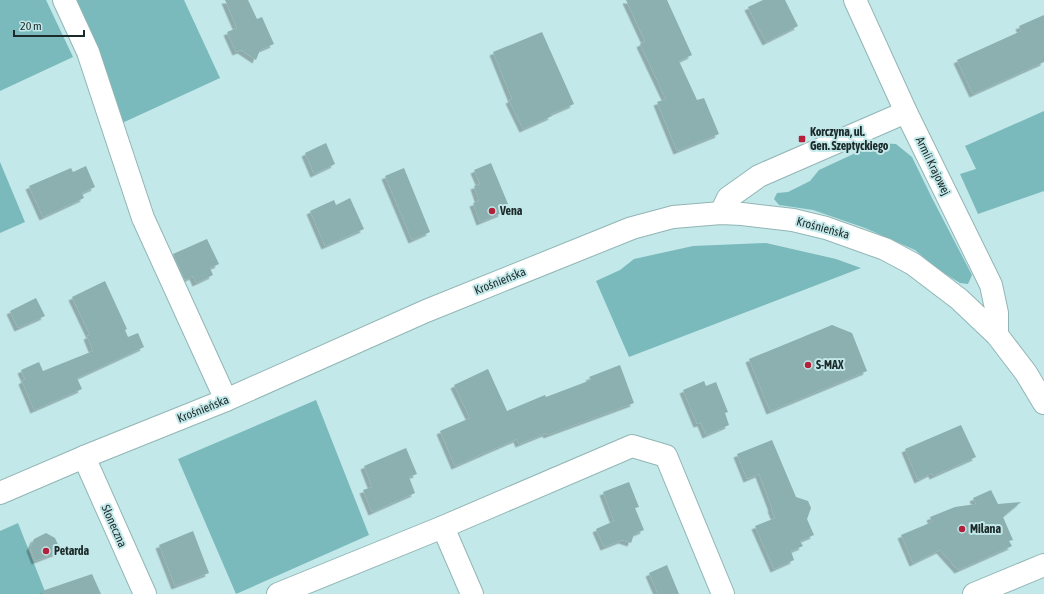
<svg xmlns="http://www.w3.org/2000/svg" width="1044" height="594" viewBox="0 0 1044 594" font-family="'Asap Condensed',sans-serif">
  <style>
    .green { fill: #7ababc }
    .building { fill: #8cafaf; filter: url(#shadow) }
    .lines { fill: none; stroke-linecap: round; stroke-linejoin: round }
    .street-casing { stroke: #92b5b5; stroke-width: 24 }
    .secondary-casing { stroke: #92b5b5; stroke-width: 24 }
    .street { stroke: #fff; stroke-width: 22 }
    .secondary { stroke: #fff; stroke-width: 22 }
    .poi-dot { fill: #b22039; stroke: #c3e8e9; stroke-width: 1.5 }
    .labels { text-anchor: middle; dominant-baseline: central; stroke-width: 4; stroke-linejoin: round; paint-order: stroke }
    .poi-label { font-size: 12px; font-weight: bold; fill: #1c2a2a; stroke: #c3e8e9; text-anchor: start }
    .street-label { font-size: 12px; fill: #1c2a2a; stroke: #c3e8e9 }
  </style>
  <defs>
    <filter id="shadow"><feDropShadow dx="-3.5" dy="3.5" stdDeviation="0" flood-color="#0004"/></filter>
  </defs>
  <rect width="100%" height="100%" fill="#c3e8e9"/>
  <g class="green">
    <path d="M0,0h46l27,57 -73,34z"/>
    <path d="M71,0h113l36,78 -100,46z"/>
    <path d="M1044,111v80l-66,23 -18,-40 16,-5 -11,-23z"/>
    <path d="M877,143l19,1 16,13 20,41 40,77 -4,9 -8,-1 -21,-13 -24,-20 -50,-22 -52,-18 -34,-5 -5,-6 3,-6 11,-1 22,-11 9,-11z"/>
    <path d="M0,162l25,60 -25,11z"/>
    <path d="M766,243l70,16 25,9 -232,89 -33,-76 24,-11 14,-11 59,-13z"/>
    <path d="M316,400l53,135 -133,59 -58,-135z"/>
    <path d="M18,523l28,71h-46v-63z"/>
  </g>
  <g class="building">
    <path d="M225,0h23l9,19 5,-2 12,27 -14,6 -4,10 -15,-10 -5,2 -9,-20 10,-4z"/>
    <path d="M626,0h41l25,55 -13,6 18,39 7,-2 15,36 -42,17 -20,-49 9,-3 -26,-55 5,-3z"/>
    <path d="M763,0h22l13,26 -32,16 -18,-35z"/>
    <path d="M1044,15v47l-71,32 -16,-34 64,-29 -2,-5z"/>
    <path d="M542,32l32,72 -23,10 1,2 -29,13 -14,-29 3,-1 -19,-47z"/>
    <path d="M326,143l9,21 -21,10 -9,-21z"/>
    <path d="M491,163l17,41 -9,3 3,6 -22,9 -7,-19 6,-2 -5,-15 6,-2 -6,-14z"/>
    <path d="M86,166l9,21 -13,6 2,5 -41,19 -14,-31 42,-18 2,4z"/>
    <path d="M404,168l26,64 -18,8 -27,-64z"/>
    <path d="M350,198l14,31 -39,17 -15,-35 24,-11 2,5z"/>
    <path d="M207,239l12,25 -9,4 3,7 -17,8 -3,-7 -8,4 -12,-26z"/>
    <path d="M105,281l22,48 -2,1 3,7 10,-4 6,14 -67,31 5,11 -48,21 -12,-29 3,-2 -4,-9 18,-8 4,9 50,-20 -6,-15 3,-1 -18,-38z"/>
    <path d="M36,298l9,18 -27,12 -8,-17z"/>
    <path d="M832,325l20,8 15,38 -97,40 -21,-52z"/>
    <path d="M620,365l14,38 -87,32 -1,-2 -27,11 -2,-5 -62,27 -15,-35 30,-13 -16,-33 34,-16 19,42 38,-16 1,2 45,-17 -2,-3z"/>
    <path d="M704,381l2,5 10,-4 12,30 -3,1 4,12 -23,10 -5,-12 -4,1 -14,-34z"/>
    <path d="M961,425l15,32 -43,19 -1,-3 -14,7 -13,-31z"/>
    <path d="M772,440l24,57 12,4 3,7 -4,11 7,16 -14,6 3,5 -12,5 3,9 -20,9 -19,-43 20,-8 -4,-10h1l-13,-34 -12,5 -10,-25z"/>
    <path d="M406,448l11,26 -8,3 6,16 -43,19 -9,-22 9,-3 -8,-21z"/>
    <path d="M629,482l10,25 -4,1 9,22 -10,4 -3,9 -9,-3 -18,7 -8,-18 18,-8 -11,-29z"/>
    <path d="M991,490l7,14 23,-2 -18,15 10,23 -4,1 3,5 -54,24 -18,-20 -27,13 -12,-28 31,-13 -2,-5 25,-10 21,-3 -3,-6z"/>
    <path d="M193,531l16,42 -34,13 -16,-41z"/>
    <path d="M46,533l9,5 6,13 -26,10 -5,-13 4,-9z"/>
    <path d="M667,565l12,29h-21l-9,-21z"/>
    <path d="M92,574l9,20h-58l-1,-3z"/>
  </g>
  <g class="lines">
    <defs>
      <g id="street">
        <path d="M64,0l24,52 55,166 83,182"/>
        <path d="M721,213l7,-15 31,-22 147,-64"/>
        <path d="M84,457l61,137"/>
        <path d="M443,527l29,67"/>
        <path d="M278,594l165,-67 189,-81 34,10 57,138"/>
        <path d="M974,594l70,-29"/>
      </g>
      <g id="secondary">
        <path d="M855,0l51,112 85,173 6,28v22"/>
        <path d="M0,493l84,-36 142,-57 200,-89 206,-83 41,-11 48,-4 21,1 51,6 33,8 59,21 28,15 46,35 38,36 29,38 18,30"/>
      </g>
    </defs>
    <use href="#street" class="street-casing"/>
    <use href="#secondary" class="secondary-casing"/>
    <use href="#street" class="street"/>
    <use href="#secondary" class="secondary"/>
  </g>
  <g class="poi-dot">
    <rect x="798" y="135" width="8" height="8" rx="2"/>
    <circle cx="492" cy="211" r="4"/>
    <circle cx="808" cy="365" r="4"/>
    <circle cx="962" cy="529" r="4"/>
    <circle cx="46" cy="551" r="4"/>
  </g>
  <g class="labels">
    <g class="poi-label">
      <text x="810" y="132">Korczyna, ul.<tspan x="810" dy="14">Gen. Szeptyckiego</tspan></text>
      <text x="500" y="211">Vena</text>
      <text x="816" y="365">S-MAX</text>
      <text x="970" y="529">Milana</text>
      <text x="54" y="551">Petarda</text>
    </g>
    <g class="street-label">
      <text transform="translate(933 166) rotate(64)">Armii Krajowej</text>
      <text transform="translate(823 228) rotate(15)">Krośnieńska</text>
      <text transform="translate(500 281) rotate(-22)">Krośnieńska</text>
      <text transform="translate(203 409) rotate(-22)">Krośnieńska</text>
      <text transform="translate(114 526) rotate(66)">Słoneczna</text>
    </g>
  </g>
  <path d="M14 30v6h70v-6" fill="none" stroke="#1c2a2a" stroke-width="2"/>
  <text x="20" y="30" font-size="12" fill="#1c2a2a" stroke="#c3e8e9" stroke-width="3" paint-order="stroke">20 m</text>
</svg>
